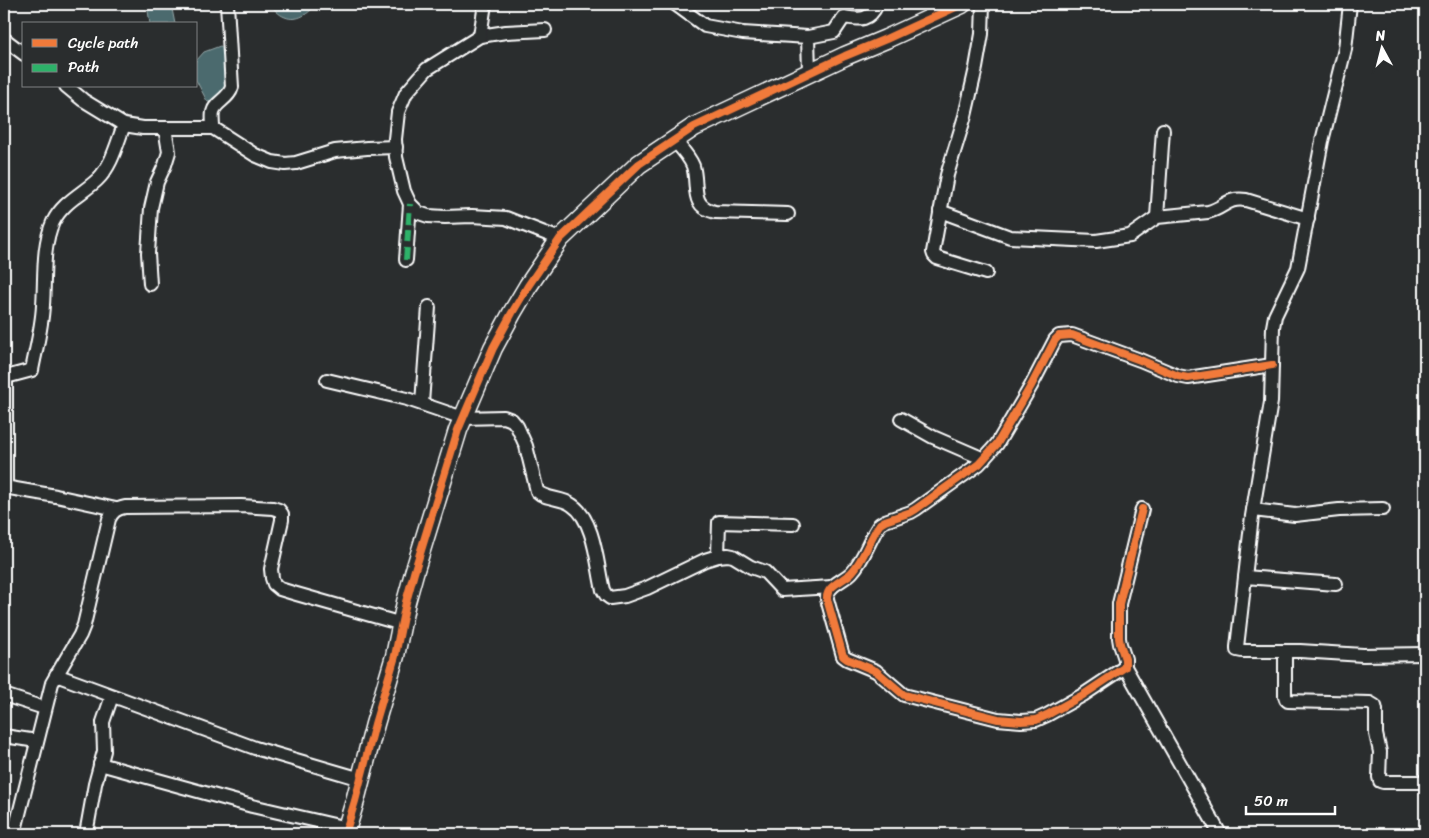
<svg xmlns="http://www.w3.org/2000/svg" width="1429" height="838" viewBox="0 0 1429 838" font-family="Sriracha,sans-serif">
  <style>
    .water { fill: #4c6b6e; stroke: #94a6a8 }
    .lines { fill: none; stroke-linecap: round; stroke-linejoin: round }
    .street-casing { stroke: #fff; stroke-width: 16 }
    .secondary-casing { stroke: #fff; stroke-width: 21 }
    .street { stroke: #2a2d2e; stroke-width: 12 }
    .secondary { stroke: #2a2d2e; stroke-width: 18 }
    .quiet { stroke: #2db169; stroke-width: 6; stroke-dasharray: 12 6; stroke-linecap: butt }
    .cycleway-casing { stroke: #2a2d2e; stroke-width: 11 }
    .cycleway { stroke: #f17a3a; stroke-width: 8 }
  </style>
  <rect width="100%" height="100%" fill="#2a2d2e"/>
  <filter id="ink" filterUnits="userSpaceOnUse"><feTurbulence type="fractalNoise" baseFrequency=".02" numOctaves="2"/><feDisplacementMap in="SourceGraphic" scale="10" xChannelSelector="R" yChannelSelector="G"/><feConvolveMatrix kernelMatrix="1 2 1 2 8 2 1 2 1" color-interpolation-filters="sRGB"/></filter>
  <g filter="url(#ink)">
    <g class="water">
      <path d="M147,4h24l4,20h-25z"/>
      <path d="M269,4h47c-7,10 -19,18 -31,13 -6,-2 -12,-9 -16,-13z"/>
      <path d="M220,46l8,3 -1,23 8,26 -14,12 -14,-9 -11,-21v-19l8,-9z"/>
    </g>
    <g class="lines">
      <defs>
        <g id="street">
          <path d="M675,4l30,22 38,7 65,4"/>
          <path d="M983,4l-1,30 -6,34 -11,48 -18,59 -14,77 1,3 3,3 49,15"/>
          <path d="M1350,4l-5,45 -23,92 -24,127 -23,48 -2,11 -2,75 -19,114 -15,131v3l5,1h58l63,4 62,-1"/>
          <path d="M545,30l-39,2 -26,4 -53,33 -21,24 -8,19 -3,27 1,18 8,34 6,13 9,9 9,3 17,1 27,-1 34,2 54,21"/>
          <path d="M480,36l5,-32"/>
          <path d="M4,39l20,15"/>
          <path d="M809,72l-1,-35 26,-5 10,-15c16,3 26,4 33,-13"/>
          <path d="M66,86l17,14 41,25 19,3h70l42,27 17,7 13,2 11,-1 39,-12 32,-3 29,-1"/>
          <path d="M213,128c0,-5 -1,-11 0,-16 2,-10 16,-13 19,-25l-5,-83"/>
          <path d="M674,140c6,7 15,16 19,26 6,20 -4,40 22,46l73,2"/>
          <path d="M940,211l70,26 86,4 34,-5 27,-19 51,-5c17,-4 19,-15 38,-12l62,19"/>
          <path d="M1157,217l6,-87"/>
          <path d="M406,260l4,-56"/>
          <path d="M150,284l-2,-31 3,-45 6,-26 8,-17 4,-13 -4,-24"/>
          <path d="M327,380l80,19 56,19 41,-1 8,3 5,6 9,20 11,45c9,9 25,6 35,14 23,15 25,61 31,85l3,5 4,3 15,-2 22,-8 58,-28 13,-4 10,-1 5,1 18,11 14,5 17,18 50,-3"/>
          <path d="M422,403l7,-96"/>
          <path d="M901,419l32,18 51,22"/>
          <path d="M4,487l52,9 60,13"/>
          <path d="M6,487v-110l26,-7c4,-21 10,-43 11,-65 2,-26 -1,-59 10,-83 10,-20 29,-28 44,-42 15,-14 20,-37 27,-55"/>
          <path d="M1142,509l-23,95v34l1,6 5,15v8l-42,28 -36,20 -11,5 -15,1 -23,-2 -94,-24 -28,-24 -29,-12 -4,-3 -16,-57c-1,-14 17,-18 25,-27 13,-14 17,-33 28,-48l5,-3 26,-9 5,-3 63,-45 18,-20 34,-58 24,-46 4,-4 13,-1 68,25 38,16 10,2 84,-13"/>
          <path d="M1253,510l42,5 44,-5 44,-1"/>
          <path d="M718,556l1,-34 74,2"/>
          <path d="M1245,577l91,7"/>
          <path d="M1285,651v45l1,3 2,2 82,2 5,3 1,4v24l4,18 -1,25 1,4 3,1h42"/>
          <path d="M1125,667l95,167"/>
          <path d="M56,675l199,73 106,31"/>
          <path d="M4,695l40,13"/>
          <path d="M4,736l33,5"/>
          <path d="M100,764l152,42 95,22"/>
          <path d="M14,834l38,-151 28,-48 4,-10 25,-106c4,-8 7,-10 16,-12l116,-1 32,2 6,2 3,4v6l-11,49 1,9 2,6 6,5 13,4 109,31"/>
          <path d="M86,834l9,-50 9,-33 -1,-29 9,-26"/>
        </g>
        <path id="secondary" d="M345,834l10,-33 20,-77 20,-68 11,-54 8,-29 44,-143 35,-82 19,-35 16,-27 32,-47 79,-75 55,-37 151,-71 41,-17 76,-35"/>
      </defs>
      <use href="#street" class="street-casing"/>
      <use href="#secondary" class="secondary-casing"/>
      <use href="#street" class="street"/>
      <use href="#secondary" class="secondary"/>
      <path class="quiet" d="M406,260l4,-56"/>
      <defs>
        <g id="cycleway">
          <path d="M1142,509l-23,95v34l1,6 5,15v8l-42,28 -36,20 -11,5 -15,1 -23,-2 -94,-24 -28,-24 -29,-12 -4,-3 -16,-57c-1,-14 17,-18 25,-27 13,-14 17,-33 28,-48l5,-3 26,-9 5,-3 63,-45 18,-20 34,-58 24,-46 4,-4 13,-1 68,25 38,16 10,2 84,-13"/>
          <path d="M345,834l10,-33 20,-77 20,-68 11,-54 8,-29 44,-143 35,-82 19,-35 16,-27 32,-47 79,-75 55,-37 151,-71 41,-17 76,-35"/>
        </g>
      </defs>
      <use href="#cycleway" class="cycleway-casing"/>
      <use href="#cycleway" class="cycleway"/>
    </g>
  </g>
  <rect width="1429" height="838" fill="none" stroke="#2a2d2e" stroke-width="20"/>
  <rect x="10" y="10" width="1409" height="818" fill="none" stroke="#fff" stroke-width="2" filter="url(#ink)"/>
  <rect x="22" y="22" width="175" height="65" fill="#2a2d2e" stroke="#7f8182"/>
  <rect x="32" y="39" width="25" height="8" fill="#f17a3a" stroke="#7f8182"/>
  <text x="68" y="48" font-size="15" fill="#ffffff">Cycle path</text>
  <rect x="32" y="64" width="25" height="8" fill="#2db169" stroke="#7f8182"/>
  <text x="68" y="72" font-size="15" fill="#ffffff">Path</text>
  <g transform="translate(1382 48) rotate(353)" stroke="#2a2d2e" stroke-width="4" paint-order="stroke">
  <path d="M0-4L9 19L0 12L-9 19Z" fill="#ffffff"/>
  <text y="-8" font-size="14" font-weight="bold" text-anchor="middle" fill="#ffffff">N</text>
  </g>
  <path d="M1246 806v8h89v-8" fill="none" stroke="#ffffff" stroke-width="2.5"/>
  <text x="1254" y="806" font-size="15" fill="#ffffff" stroke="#2a2d2e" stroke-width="4" paint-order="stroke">50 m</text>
</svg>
